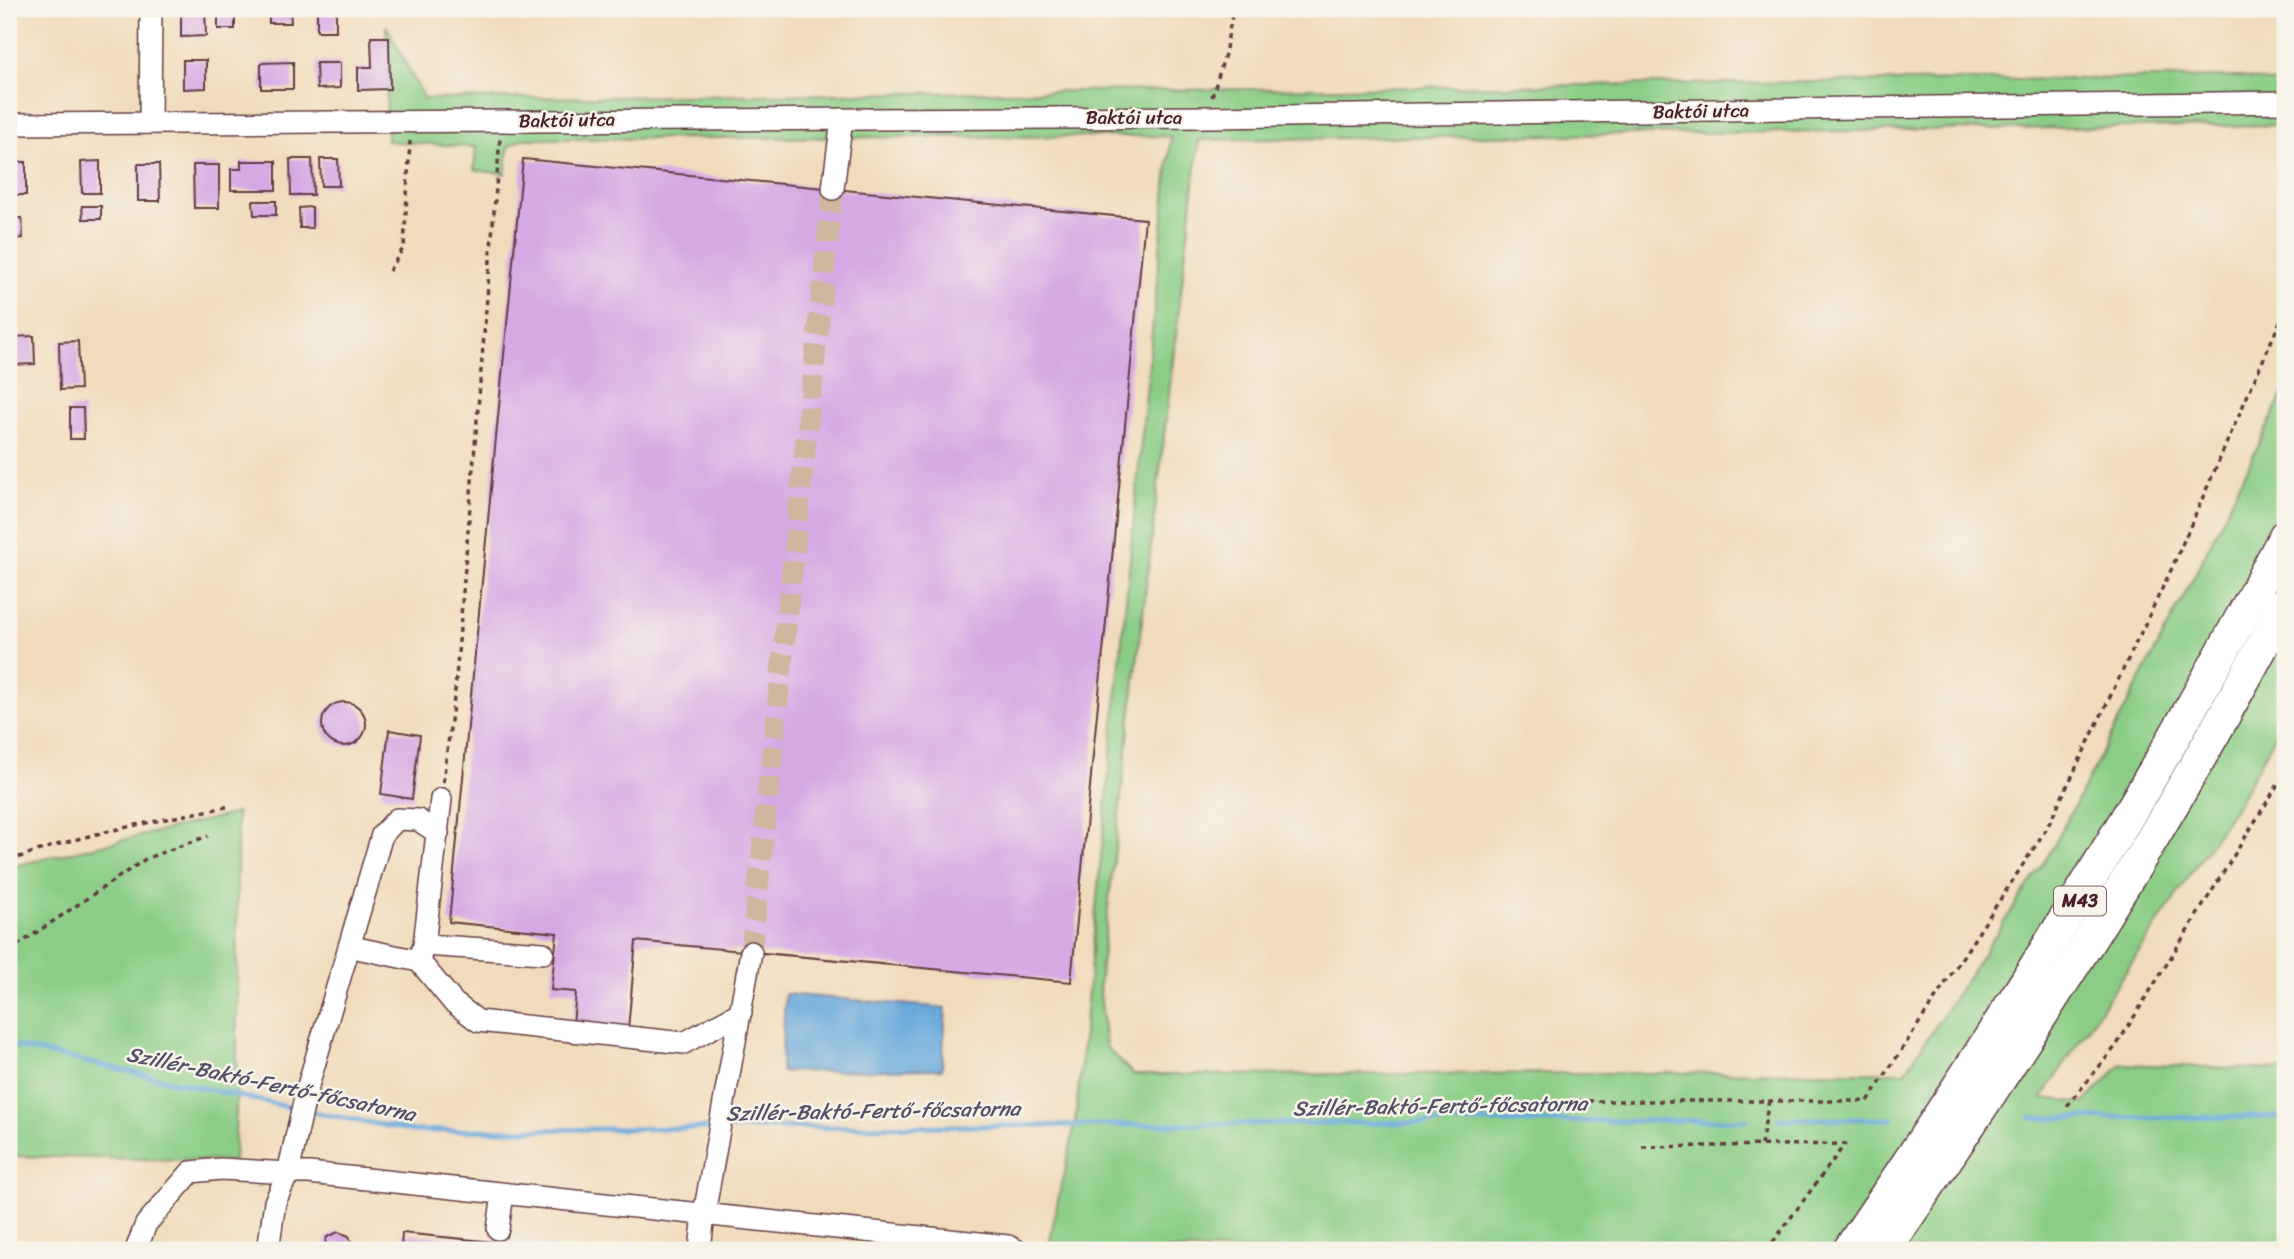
<svg xmlns="http://www.w3.org/2000/svg" width="2294" height="1259" viewBox="0 0 2294 1259" font-family="Sriracha,sans-serif">
  <style>
    .green { fill: #8bcd86; stroke: #6a7658; stroke-width: 2 }
    .water { fill: #68a8db; stroke: #596483; stroke-width: 2 }
    .lines { fill: none; stroke-linecap: round; stroke-linejoin: round }
    .stream { stroke: #68a8db; stroke-width: 5 }
    .building { fill: #d6a9e4 }
    .minor-tunnel { stroke: #cfb69f; stroke-width: 21; stroke-dasharray: 21 10; stroke-linecap: butt }
    .minor-casing { stroke: #633b41; stroke-width: 24 }
    .highway-casing { stroke: #633b41; stroke-width: 35 }
    .path { stroke: #633b41; stroke-width: 3.5; stroke-dasharray: 5 5; stroke-linecap: butt }
    .minor { stroke: #fff; stroke-width: 21 }
    .highway { stroke: #fff; stroke-width: 32 }
    .labels { text-anchor: middle; dominant-baseline: central; stroke-width: 5; stroke-linejoin: round; paint-order: stroke }
    .shield { fill: #f7f3e8; stroke: #7e5f64; stroke-width: 2 }
    .shield-label { font-size: 18px; font-weight: bold; fill: #4a1f2b }
    .street-label { font-size: 19px; fill: #4a1f2b; stroke: #f7f3e8 }
    .water-label { font-size: 21px; font-style: italic; fill: #544f69; stroke: #f7f3e8 }
  </style>
  <rect width="100%" height="100%" fill="#f7f3e8"/>
  <filter id="ink" filterUnits="userSpaceOnUse"><feTurbulence type="fractalNoise" baseFrequency=".0143" numOctaves="2"/><feDisplacementMap in="SourceGraphic" scale="14" xChannelSelector="R" yChannelSelector="G"/><feConvolveMatrix kernelMatrix="1 2 1 2 8 2 1 2 1" color-interpolation-filters="sRGB"/></filter>
  <filter id="wash" filterUnits="userSpaceOnUse"><feTurbulence type="fractalNoise" baseFrequency=".00686" numOctaves="4" result="noise"/><feDisplacementMap in="SourceGraphic" scale="28" xChannelSelector="R" yChannelSelector="G"/><feGaussianBlur stdDeviation="1.57" result="paint"/><feColorMatrix in="noise" values="0 0 0 0 0 0 0 0 0 0 0 0 0 0 0 0 0 1.4 0 .05"/><feComposite in="paint" operator="in"/></filter>
  <g filter="url(#wash)">
    <rect width="100%" height="100%" fill="#f0dcbc"/>
    <g class="green">
      <path d="M386,25l38,74 1818,-22 37,7 6,-2v43l-1086,15 -100,844 7,63 28,28 771,-3 146,-221 150,-288 84,-172v327l-46,83 -197,297 42,5 38,-39 163,6v180h-1236c5,-46 21,-89 27,-135l95,-979 -649,3 -13,7 -4,28 -31,-4 2,-23 -89,-6z"/>
      <path d="M237,813v271l-3,77 -225,-5v-289z"/>
    </g>
    <path class="water" d="M785,994l161,14 -4,61 -161,3z"/>
    <g class="lines">
      <g class="stream">
        <path d="M9,1045l289,64"/>
        <path d="M307,1111l107,20 301,-3"/>
        <path d="M2030,1118l255,-1"/>
        <path d="M1779,1119h113"/>
        <path d="M725,1128l1022,-8"/>
      </g>
    </g>
    <g id="blocks">
      <g class="building">
        <path d="M181,9h24l1,27 -25,1z"/>
        <path d="M269,9h21l1,14h-22z"/>
        <rect x="317" y="9" width="19" height="22"/>
        <rect x="218" y="10" width="17" height="19"/>
        <path d="M371,37h18l1,52 -32,1v-23h14z"/>
        <path d="M183,60h23v28l-23,1z"/>
        <path d="M293,62v27h-32v-26z"/>
        <path d="M316,63h24v25l-23,1z"/>
        <path d="M290,159h22l1,36h-22z"/>
        <path d="M320,159h18l1,27h-18z"/>
        <path d="M523,159l622,60 -74,763 -435,-41 -8,88 -55,-5 3,-32 -25,-2 6,-57 -108,-11z"/>
        <path d="M100,161v32h-18l-1,-31z"/>
        <path d="M241,161h35v29h-45v-21h10z"/>
        <rect x="9" y="162" width="17" height="33"/>
        <path d="M138,164h21l1,37h-22z"/>
        <path d="M193,165h26v43h-25z"/>
        <path d="M253,201h23v14h-22z"/>
        <path d="M82,206h19v13h-18z"/>
        <path d="M312,207v21h-12l-1,-20z"/>
        <path d="M9,218h13l1,20 -14,1z"/>
        <path d="M34,336l1,28 -26,1v-28z"/>
        <path d="M78,341l2,48 -20,1 -1,-48z"/>
        <path d="M70,408h13l1,31h-14z"/>
        <circle cx="344" cy="724" r="22"/>
        <path d="M389,730l31,5 -8,64 -31,-5z"/>
        <path d="M338,1232l11,4 5,14h-31l4,-13z"/>
        <path d="M402,1233l153,15v2h-154z"/>
      </g>
    </g>
  </g>
  <g filter="url(#ink)">
    <use href="#blocks" fill-opacity="0" stroke="#633b41" stroke-width="2"/>
    <g class="lines">
      <path class="minor-tunnel" d="M751,952l82,-763"/>
      <defs>
        <g id="minor">
          <path d="M150,123l1,-114"/>
          <path d="M9,124l1201,-7 1075,-15"/>
          <path d="M833,189l9,-70"/>
          <path d="M441,799l-17,146 119,8"/>
          <path d="M352,947l67,14 3,-11"/>
          <path d="M419,961l34,41 25,19 206,22 57,-31"/>
          <path d="M498,1229l5,-35"/>
          <path d="M136,1250l10,-26 45,-52 30,-3 67,4 19,-84 75,-254 15,-16 21,1 20,13"/>
          <path d="M268,1250l7,-48 13,-29h21l699,73 8,4"/>
          <path d="M700,1250l4,-36 47,-262"/>
        </g>
        <g id="highway">
          <path d="M1849,1250c158,-231 306,-466 436,-714"/>
          <path d="M1885,1250c142,-209 283,-422 400,-647"/>
        </g>
      </defs>
      <use href="#minor" class="minor-casing"/>
      <use href="#highway" class="highway-casing"/>
      <g class="path">
        <path d="M1212,97l13,-43 8,-45"/>
        <path d="M389,271l15,-24 6,-106"/>
        <path d="M443,782l12,-92 45,-552"/>
        <path d="M9,861c70,-27 148,-40 222,-55"/>
        <path d="M9,951l138,-93 61,-22"/>
        <path d="M1568,1101h300l179,-273 124,-258 114,-260"/>
        <path d="M2067,1106l49,-60 169,-273"/>
        <path d="M1761,1145l8,-45"/>
        <path d="M1642,1147l203,-3 -78,106"/>
      </g>
      <use href="#minor" class="minor"/>
      <use href="#highway" class="highway"/>
    </g>
  </g>
  <g class="labels">
    <rect class="shield" x="2054" y="886.5" width="52" height="29" rx="5"/>
    <g class="shield-label">
      <text x="2080" y="901">M43</text>
    </g>
    <g class="street-label">
      <text transform="translate(1701 111) rotate(-1)">Baktói utca</text>
      <text x="1134" y="117">Baktói utca</text>
      <text transform="translate(567 120) rotate(-1)">Baktói utca</text>
    </g>
    <g class="water-label">
      <text transform="translate(271 1084) rotate(12)">Szillér-Baktó-Fertő-főcsatorna</text>
      <text transform="translate(1440 1106) rotate(-1)">Szillér-Baktó-Fertő-főcsatorna</text>
      <text transform="translate(873 1111) rotate(-1)">Szillér-Baktó-Fertő-főcsatorna</text>
    </g>
  </g>
  <rect width="2294" height="1259" fill="none" stroke="#f7f3e8" stroke-width="35"/>
</svg>
